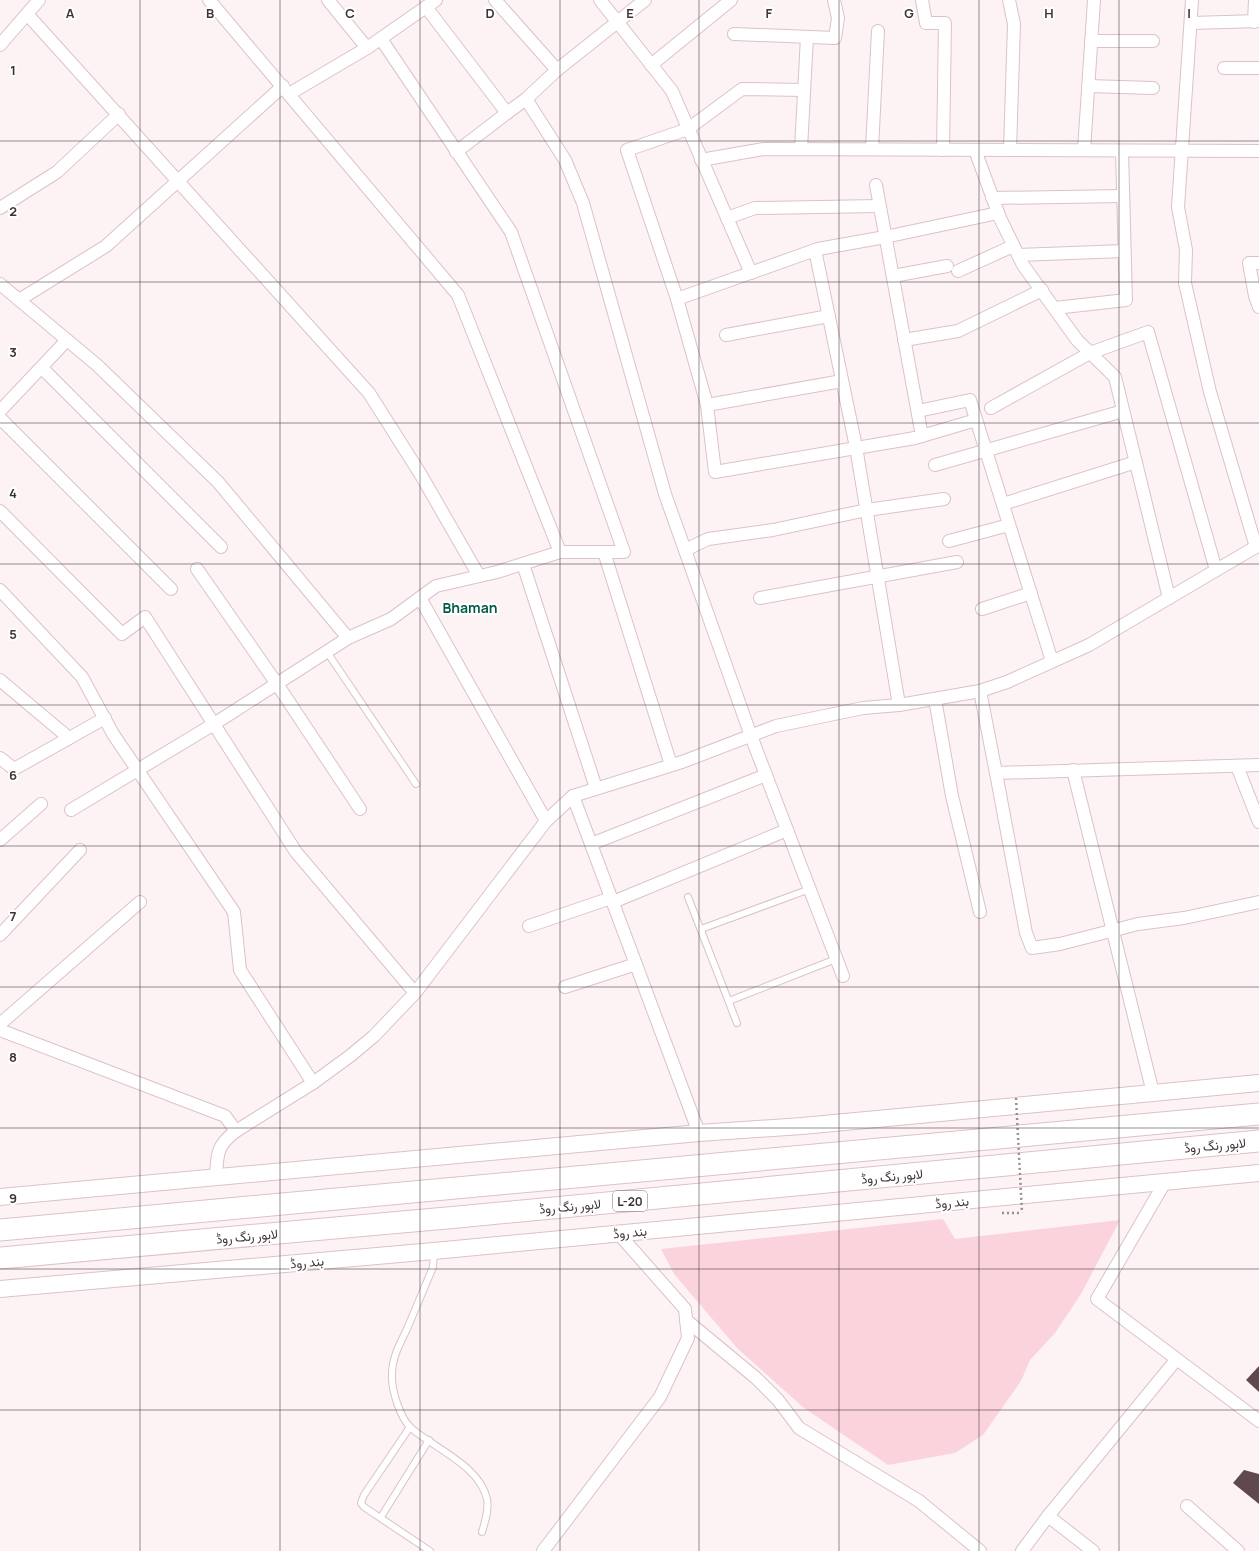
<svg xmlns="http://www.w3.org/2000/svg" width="1259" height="1551" viewBox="0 0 1259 1551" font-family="Manrope,Vazirmatn,sans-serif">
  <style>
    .green { fill: #fbd3dc }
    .building { fill: #5f494e }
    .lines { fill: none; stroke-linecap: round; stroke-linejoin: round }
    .lane-casing { stroke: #dcc2c7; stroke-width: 8 }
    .street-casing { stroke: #dcc2c7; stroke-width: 14 }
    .secondary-casing { stroke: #dcc2c7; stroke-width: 18 }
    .highway-casing { stroke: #dcc2c7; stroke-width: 23 }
    .path { stroke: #988e90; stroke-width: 2.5; stroke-dasharray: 2 3; stroke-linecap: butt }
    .lane { stroke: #fff; stroke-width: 6 }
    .street { stroke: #fff; stroke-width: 12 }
    .secondary { stroke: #fff; stroke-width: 16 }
    .highway { stroke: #fff; stroke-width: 21 }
    .path-bridge { stroke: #988e90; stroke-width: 2.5; stroke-dasharray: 2 3; stroke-linecap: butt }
    .grid { fill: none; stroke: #3e3436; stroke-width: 1; stroke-opacity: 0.55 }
    .labels { text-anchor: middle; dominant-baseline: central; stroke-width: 4; stroke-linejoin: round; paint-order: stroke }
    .shield { fill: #fff; stroke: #787172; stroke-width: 1 }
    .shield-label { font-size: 12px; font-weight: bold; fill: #3e3436 }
    .street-label { font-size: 13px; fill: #3e3436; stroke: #fff }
    .neighbourhood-label { font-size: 14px; font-weight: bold; fill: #045b49; stroke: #fff }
    .grid-label { font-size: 13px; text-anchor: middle; font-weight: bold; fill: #3e3436; stroke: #fff; stroke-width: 4; stroke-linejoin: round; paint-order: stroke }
  </style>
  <rect width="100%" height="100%" fill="#fdf3f5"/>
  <path class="green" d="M943,1219l12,20 165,-19 -39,74 -26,39 -25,27 -9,21 -38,54 -28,18 -67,12 -84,-57 -67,-60 -63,-74 -13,-25z"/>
  <g class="building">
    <path d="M1259,1366v26l-13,-12z"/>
    <path d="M1244,1470l15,4v30l-26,-21z"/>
  </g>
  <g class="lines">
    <defs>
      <g id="lane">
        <path d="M327,652l89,132"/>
        <path d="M688,897l49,126"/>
        <path d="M701,929l109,-40"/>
        <path d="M729,1001l107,-42"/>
        <path d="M434,1252l-1,15c-9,21 -17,41 -26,62 -7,14 -15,29 -15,45 -1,15 8,44 19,54 23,20 69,38 76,71 2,11 -2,23 -5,33"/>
        <path d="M410,1427l-46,68 -3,8 3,4 66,44"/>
        <path d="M381,1517l48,-77"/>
      </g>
      <g id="street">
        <path d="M209,0l249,295 102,257"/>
        <path d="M328,0l39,48"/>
        <path d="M495,0l62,70"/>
        <path d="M600,0l72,91 79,182"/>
        <path d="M922,0l4,23h19l-2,127"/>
        <path d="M1009,0l5,24 -4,126"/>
        <path d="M1192,0l-14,207 8,43 -1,33 25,109 46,155"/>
        <path d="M426,7l81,106 19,-14 39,61 18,43 82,291 86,242 92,240"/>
        <path d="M27,14l342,379 52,82 58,101"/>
        <path d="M1254,22l1,-22"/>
        <path d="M1191,23l68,-2"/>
        <path d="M734,34l101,4 3,-20 -4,-18"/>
        <path d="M1091,41h62"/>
        <path d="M0,45l39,-45"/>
        <path d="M651,65l80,-65"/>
        <path d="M1224,68h35"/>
        <path d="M1088,86l65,2"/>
        <path d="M804,90l-62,-1 -54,40 -61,21 50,149 30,106 8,67 200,-34 61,-18"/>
        <path d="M289,94l78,-46 69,-48"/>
        <path d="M526,99l31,-29 88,-70"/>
        <path d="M801,149l6,-112"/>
        <path d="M872,149l6,-118"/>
        <path d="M975,150l25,68 23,47 54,75 38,37 54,221"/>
        <path d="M1084,150l10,-150"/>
        <path d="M456,152l51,-39"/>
        <path d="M701,160l63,-11 495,2"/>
        <path d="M876,185l46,251"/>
        <path d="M992,198l131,-2"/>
        <path d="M0,208l57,-36 62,-58"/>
        <path d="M727,218l28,-10 124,-2"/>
        <path d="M815,250l41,197 43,258"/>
        <path d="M1018,255l106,-4"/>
        <path d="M1259,263h-10l6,33 4,11"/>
        <path d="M958,271l55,-25"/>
        <path d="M893,276l54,-10"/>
        <path d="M0,284l97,81 121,117 130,156 43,-19 45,-33 61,-14 63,-20h64l-113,-320 -130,-193"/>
        <path d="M677,299l141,-50 67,-12 113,-24"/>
        <path d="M19,300l87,-54 177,-160"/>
        <path d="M1055,308l71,-8 -4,-149"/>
        <path d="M726,335l103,-19"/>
        <path d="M904,340l54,-9 84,-41"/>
        <path d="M42,368l179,179"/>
        <path d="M707,405l135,-24"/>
        <path d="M991,408l99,-55 58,-21 68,238"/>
        <path d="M0,411l67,-71"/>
        <path d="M918,411l52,-11 82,261"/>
        <path d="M0,418l171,171"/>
        <path d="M935,465l188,-54"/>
        <path d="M1003,504l133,-42"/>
        <path d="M0,511l122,123 23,-17 151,235 119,141"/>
        <path d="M949,541l60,-16"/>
        <path d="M685,550l23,-11 65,-9 94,-20 77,-11"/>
        <path d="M604,552l67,213"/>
        <path d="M523,564l73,224"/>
        <path d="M197,569l80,115 83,125"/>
        <path d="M0,590l82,87 31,57 121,178 6,58 73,113"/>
        <path d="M420,598l126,223"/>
        <path d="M760,598l197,-36"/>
        <path d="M982,609l49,-16"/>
        <path d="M0,680l69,58"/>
        <path d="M980,691l16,82 263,-8"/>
        <path d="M935,699l17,97 28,116"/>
        <path d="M0,758l14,11 91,-51"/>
        <path d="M1237,766l22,56"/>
        <path d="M1073,770l80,323"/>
        <path d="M996,773l30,160 6,15 28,-4 78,-20 46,-6 75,-16"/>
        <path d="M573,796l126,337"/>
        <path d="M71,810l143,-86 134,-86"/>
        <path d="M0,840l41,-36"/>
        <path d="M591,844l175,-69"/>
        <path d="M613,902l174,-72"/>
        <path d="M529,926l82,-28"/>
        <path d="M0,935l80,-85"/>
        <path d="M565,987l71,-23"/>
        <path d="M0,1024l140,-122"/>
        <path d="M0,1030l225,86 11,15 77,-48 37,-27 24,-20 41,-43 131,-172 27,-25 109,-34 94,-36 87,-18 36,-3 81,-14 27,-9 82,-37 170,-100"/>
        <path d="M216,1177c1,-23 1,-32 20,-46"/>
        <path d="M1165,1182l-68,117 162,122"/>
        <path d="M686,1320l70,58 22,22 21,28 120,73 61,50"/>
        <path d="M1187,1506l51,45"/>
        <path d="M1048,1516l45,35"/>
        <path d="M543,1551l117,-154 28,-59 -3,-29 -67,-76"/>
        <path d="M1022,1551l26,-35 128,-156"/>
      </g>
      <g id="secondary">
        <path d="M0,1197l699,-64 103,-7 457,-43"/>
        <path d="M0,1289l434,-38 825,-78"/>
      </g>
      <g id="highway">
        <path d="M0,1230l1259,-116"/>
        <path d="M0,1258l458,-41 801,-76"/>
      </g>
    </defs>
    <use href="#lane" class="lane-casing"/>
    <use href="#street" class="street-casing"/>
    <use href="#secondary" class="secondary-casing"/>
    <use href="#highway" class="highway-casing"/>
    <path class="path" d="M1002,1213h20"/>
    <use href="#lane" class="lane"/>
    <use href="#street" class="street"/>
    <use href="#secondary" class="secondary"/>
    <use href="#highway" class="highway"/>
    <path class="path-bridge" d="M1016,1098l6,115"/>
  </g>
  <path class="grid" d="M140,0v1551M280,0v1551M420,0v1551M560,0v1551M699,0v1551M839,0v1551M979,0v1551M1119,0v1551M0,141h1259M0,282h1259M0,423h1259M0,564h1259M0,705h1259M0,846h1259M0,987h1259M0,1128h1259M0,1269h1259M0,1410h1259"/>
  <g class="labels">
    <rect class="shield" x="613" y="1191" width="34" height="20" rx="3"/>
    <g class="shield-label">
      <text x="630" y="1201">L-20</text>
    </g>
    <g class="street-label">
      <text transform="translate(1215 1145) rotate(-5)">لاہور رنگ روڈ</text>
      <text transform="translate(892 1176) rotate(-5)">لاہور رنگ روڈ</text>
      <text transform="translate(952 1202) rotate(-5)">بند روڈ</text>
      <text transform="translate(570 1206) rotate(-5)">لاہور رنگ روڈ</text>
      <text transform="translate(630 1232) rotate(-5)">بند روڈ</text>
      <text transform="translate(247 1236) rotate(-5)">لاہور رنگ روڈ</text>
      <text transform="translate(307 1262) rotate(-5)">بند روڈ</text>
    </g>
    <g class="neighbourhood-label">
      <text x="470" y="607">Bhaman</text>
    </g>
  </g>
  <g class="grid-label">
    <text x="70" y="18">A</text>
    <text x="210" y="18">B</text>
    <text x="350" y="18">C</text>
    <text x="490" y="18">D</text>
    <text x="630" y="18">E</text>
    <text x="769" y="18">F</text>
    <text x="909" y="18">G</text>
    <text x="1049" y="18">H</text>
    <text x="1189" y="18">I</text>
    <text x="13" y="75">1</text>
    <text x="13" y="216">2</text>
    <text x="13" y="357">3</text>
    <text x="13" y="498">4</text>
    <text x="13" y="639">5</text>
    <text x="13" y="780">6</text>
    <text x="13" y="921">7</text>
    <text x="13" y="1062">8</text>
    <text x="13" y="1203">9</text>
  </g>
</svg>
